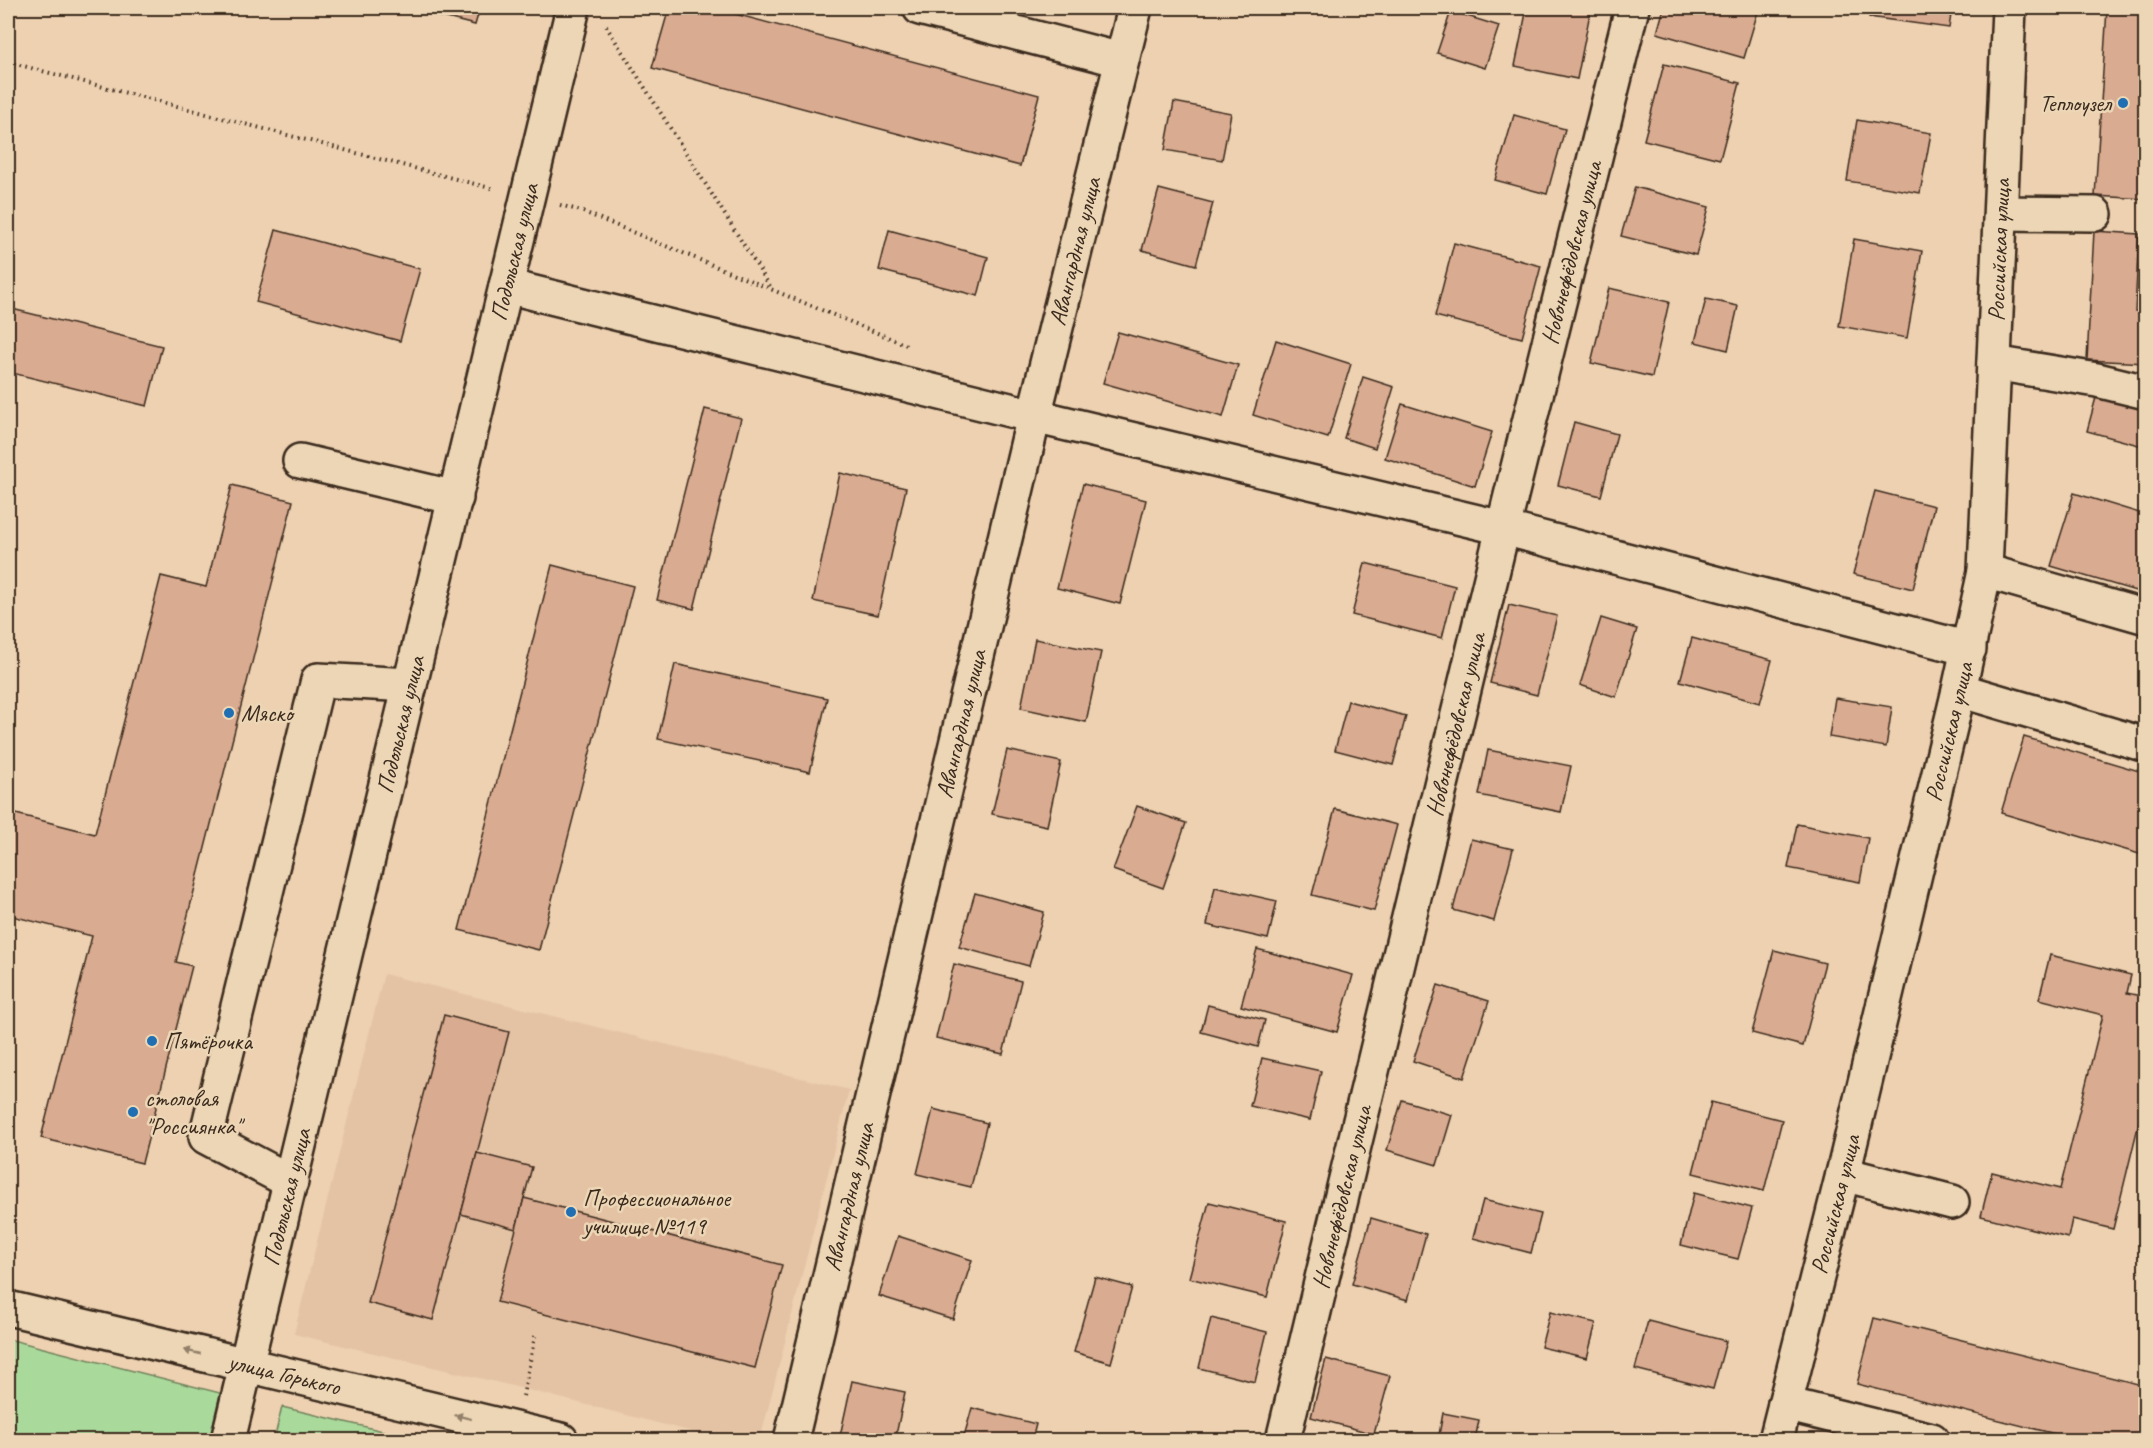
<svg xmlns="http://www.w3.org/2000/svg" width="2153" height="1448" viewBox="0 0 2153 1448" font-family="Caveat,sans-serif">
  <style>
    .built { fill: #e4c3a4 }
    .green { fill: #a9da9b; stroke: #72825c; stroke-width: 1.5 }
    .building { fill: #d9ab90; stroke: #3b2a1e; stroke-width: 1.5 }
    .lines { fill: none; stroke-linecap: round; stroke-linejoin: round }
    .minor-casing { stroke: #3b2a1e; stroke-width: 38 }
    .path { stroke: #3b2a1e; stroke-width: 4; stroke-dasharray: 1.5 4.5; stroke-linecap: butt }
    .minor { stroke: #ecd6b5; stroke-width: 33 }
    .oneway { fill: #94806a }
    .poi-dot { fill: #1f6fb2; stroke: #ecd6b5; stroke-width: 2 }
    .labels { text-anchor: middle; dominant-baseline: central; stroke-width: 5; stroke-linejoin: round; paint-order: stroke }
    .poi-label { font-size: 24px; fill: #3b2a1e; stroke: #ecd6b5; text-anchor: start }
    .street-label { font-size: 24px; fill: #3b2a1e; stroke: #ecd6b5 }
  </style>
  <rect width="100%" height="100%" fill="#edd1b1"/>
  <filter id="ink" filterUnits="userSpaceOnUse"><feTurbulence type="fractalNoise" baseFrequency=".0167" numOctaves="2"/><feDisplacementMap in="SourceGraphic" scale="12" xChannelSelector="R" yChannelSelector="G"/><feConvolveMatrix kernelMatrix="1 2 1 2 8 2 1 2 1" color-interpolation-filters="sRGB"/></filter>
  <g filter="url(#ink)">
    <path class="built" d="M384,974l465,116 -89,350h-36l-199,-51 -231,-55z"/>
    <g class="green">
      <path d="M8,1339l212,54 -10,47h-202z"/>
      <path d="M282,1407l139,33h-147z"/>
    </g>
    <g class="building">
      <path d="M407,8h73l-5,17z"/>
      <path d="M669,8h44l326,87 -19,71 -368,-98z"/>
      <path d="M1527,8h64l-14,71 -62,-13z"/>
      <path d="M1664,8h95l-15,50 -87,-25z"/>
      <path d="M1870,8h82l-3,20 -80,-11z"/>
      <path d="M2107,9l39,2v188l-51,-3z"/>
      <path d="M1451,11l48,15 -14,42 -48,-15z"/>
      <path d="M1664,64l76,19 -20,76 -76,-19z"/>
      <path d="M1174,102l57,11 -9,47 -57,-10z"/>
      <path d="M1514,115l51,14 -18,65 -52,-14z"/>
      <path d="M1857,120l74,13 -11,60 -73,-12z"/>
      <path d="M1635,187l74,20 -13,48 -75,-19z"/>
      <path d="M1159,189l54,14 -17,62 -54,-15z"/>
      <path d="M276,230l144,39 -20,72 -144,-39z"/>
      <path d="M889,230l99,27 -10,39 -99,-26z"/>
      <path d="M2094,231l45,3 -4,77 11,1v51l-59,-3z"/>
      <path d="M1854,239l68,12 -15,87 -68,-12z"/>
      <path d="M1454,243l87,23 -19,72 -87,-22z"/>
      <path d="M1609,288l60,14 -17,75 -61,-14z"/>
      <path d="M1706,299l32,7 -10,44 -33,-8z"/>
      <path d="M8,308l154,38 -15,60 -139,-34z"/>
      <path d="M1118,332l120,33 -15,52 -120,-34z"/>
      <path d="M1276,340l75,24 -23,74 -75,-23z"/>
      <path d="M1363,377l31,10 -19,61 -31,-10z"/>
      <path d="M2098,390l48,14v43l-59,-16z"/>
      <path d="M1402,404l90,28 -17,54 -90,-28z"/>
      <path d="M705,409l36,9 -47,191 -37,-9z"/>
      <path d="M1574,422l43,12 -16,62 -43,-11z"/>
      <path d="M840,473l66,15 -28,127 -65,-14z"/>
      <path d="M1083,484l63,16 -26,104 -63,-16z"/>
      <path d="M232,485l61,16 -117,461 16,4 -50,197 -101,-25 51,-202 -84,-21v-103l87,22 66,-258 45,11z"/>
      <path d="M1875,491l59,15 -21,83 -60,-15z"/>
      <path d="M2074,493l72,22v79l-95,-28z"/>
      <path d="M1365,563l90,23 -13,52 -90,-23z"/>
      <path d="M552,565l81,21 -94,364 -80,-20z"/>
      <path d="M1509,605l48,11 -20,79 -47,-12z"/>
      <path d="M1601,618l36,11 -21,68 -36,-12z"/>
      <path d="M1692,638l80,22 -12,43 -80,-22z"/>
      <path d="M1035,639l66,13 -15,70 -65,-14z"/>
      <path d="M675,664l152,34 -17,74 -152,-33z"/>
      <path d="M1835,698l57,9 -6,40 -57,-10z"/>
      <path d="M1348,701l58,15 -13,49 -58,-15z"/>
      <path d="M2024,737l122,36v83l-145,-43z"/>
      <path d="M1007,750l54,12 -14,64 -55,-12z"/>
      <path d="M1488,750l83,16 -10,46 -82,-17z"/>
      <path d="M1137,806l49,17 -23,65 -50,-18z"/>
      <path d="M1335,809l62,16 -23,86 -62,-16z"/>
      <path d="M1797,824l71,14 -8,44 -72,-14z"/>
      <path d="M1471,839l42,10 -19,72 -41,-11z"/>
      <path d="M1215,887l62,14 -9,38 -61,-14z"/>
      <path d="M975,893l69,19 -15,54 -70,-19z"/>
      <path d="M1257,949l96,26 -16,57 -96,-26z"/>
      <path d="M1774,950l51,13 -22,83 -51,-13z"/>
      <path d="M2050,955l81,20 -4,18 19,4v97l-33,135 -41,-10 -4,19 -87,-22 11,-44 68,17 43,-174 -64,-16z"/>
      <path d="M954,964l67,17 -18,73 -67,-16z"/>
      <path d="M1438,985l51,16 -25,77 -51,-17z"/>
      <path d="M1208,1005l57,15 -7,27 -57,-15z"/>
      <path d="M444,1015l65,17 -76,288 -65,-17z"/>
      <path d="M1262,1058l59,13 -11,49 -60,-14z"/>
      <path d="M1402,1100l50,15 -15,50 -50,-15z"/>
      <path d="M1711,1102l71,18 -18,71 -71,-18z"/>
      <path d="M933,1109l54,14 -16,64 -54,-13z"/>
      <path d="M477,1153l55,14 -16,62 -55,-15z"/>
      <path d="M1694,1193l58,15 -14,51 -57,-14z"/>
      <path d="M524,1198l258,67 -27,103 -258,-66z"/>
      <path d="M1483,1200l58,14 -10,39 -58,-15z"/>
      <path d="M1209,1202l77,19 -19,76 -78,-19z"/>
      <path d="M1371,1218l55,16 -18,66 -56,-16z"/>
      <path d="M898,1236l74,24 -19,59 -74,-23z"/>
      <path d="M1095,1277l37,10 -21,76 -37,-11z"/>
      <path d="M1550,1312l46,11 -9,35 -46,-11z"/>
      <path d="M1211,1318l56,14 -12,50 -56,-14z"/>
      <path d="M1874,1318l272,68v54h-67l-222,-56z"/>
      <path d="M1648,1321l78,20 -13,48 -78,-20z"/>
      <path d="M1326,1359l64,17 -16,58 -63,-17z"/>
      <path d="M852,1381l53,11 -10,48h-34l-21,-4z"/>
      <path d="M972,1408l64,16 -4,16h-69z"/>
      <path d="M1443,1413l36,7 -4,20h-37z"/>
    </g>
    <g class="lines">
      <defs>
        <g id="minor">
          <path d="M920,8l201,52"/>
          <path d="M2001,213l94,1"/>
          <path d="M506,286l528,130 469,112 466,121"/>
          <path d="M1994,363l103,17 49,12"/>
          <path d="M300,461l156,37"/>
          <path d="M1985,571l161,46"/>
          <path d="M1959,690l187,55"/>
          <path d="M1843,1174l109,28"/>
          <path d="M291,1182l-85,-45 112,-457 92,5"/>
          <path id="s1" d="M8,1308l553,132"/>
          <path d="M1785,1404l147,36"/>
          <path id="s2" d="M228,1440l345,-1432"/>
          <path id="s3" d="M791,1440l243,-1024 101,-408"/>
          <path id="s4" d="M1283,1440l220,-912 129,-520"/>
          <path id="s5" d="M1776,1440l67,-266 116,-484 26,-119 24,-563"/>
        </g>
      </defs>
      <use href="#minor" class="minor-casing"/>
      <g class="path">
        <path d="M606,26l165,262"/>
        <path d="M8,62l486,127"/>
        <path d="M560,205l21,6 328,135"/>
        <path d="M523,1396l12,-60"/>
      </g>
      <use href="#minor" class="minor"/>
    </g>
    <defs><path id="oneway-solid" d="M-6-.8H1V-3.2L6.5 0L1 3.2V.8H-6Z" transform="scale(1.5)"/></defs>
    <g class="oneway">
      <use href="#oneway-solid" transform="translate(192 1352) rotate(-167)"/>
      <use href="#oneway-solid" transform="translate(463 1417) rotate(-166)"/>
    </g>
  </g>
  <g class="poi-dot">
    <circle cx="2123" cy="103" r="6"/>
    <circle cx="229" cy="713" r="6"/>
    <circle cx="152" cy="1041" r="6"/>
    <circle cx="133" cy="1112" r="6"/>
    <circle cx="571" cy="1212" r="6"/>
  </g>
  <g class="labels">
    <g class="poi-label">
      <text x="2111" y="103" text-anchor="end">Теплоузел</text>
      <text x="241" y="713">Мяско</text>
      <text x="164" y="1041">Пятёрочка</text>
      <text x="145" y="1098">столовая<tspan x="145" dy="28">"Россиянка"</tspan></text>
      <text x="583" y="1198">Профессиональное<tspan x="583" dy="28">училище №119</tspan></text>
    </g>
    <g class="street-label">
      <text stroke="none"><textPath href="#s5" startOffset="1215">Российская улица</textPath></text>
      <text stroke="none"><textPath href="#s3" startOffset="1222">Авангардная улица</textPath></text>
      <text stroke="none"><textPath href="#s2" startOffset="1222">Подольская улица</textPath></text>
      <text stroke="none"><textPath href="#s4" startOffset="1222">Новонефёдовская улица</textPath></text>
      <text stroke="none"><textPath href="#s2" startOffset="736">Подольская улица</textPath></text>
      <text stroke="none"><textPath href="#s3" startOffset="736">Авангардная улица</textPath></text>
      <text stroke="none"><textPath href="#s4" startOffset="736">Новонефёдовская улица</textPath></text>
      <text stroke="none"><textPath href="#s5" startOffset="729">Российская улица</textPath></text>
      <text stroke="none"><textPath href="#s2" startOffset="250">Подольская улица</textPath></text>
      <text stroke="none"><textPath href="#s3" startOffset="250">Авангардная улица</textPath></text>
      <text stroke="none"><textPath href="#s4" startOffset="250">Новонефёдовская улица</textPath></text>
      <text stroke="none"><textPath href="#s5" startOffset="243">Российская улица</textPath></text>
      <text stroke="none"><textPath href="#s1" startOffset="284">улица Горького</textPath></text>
    </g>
  </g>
  <rect width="2153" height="1448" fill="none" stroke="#ecd6b5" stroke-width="30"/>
  <rect x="15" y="15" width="2123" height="1418" fill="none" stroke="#3b2a1e" stroke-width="2" filter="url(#ink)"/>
</svg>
